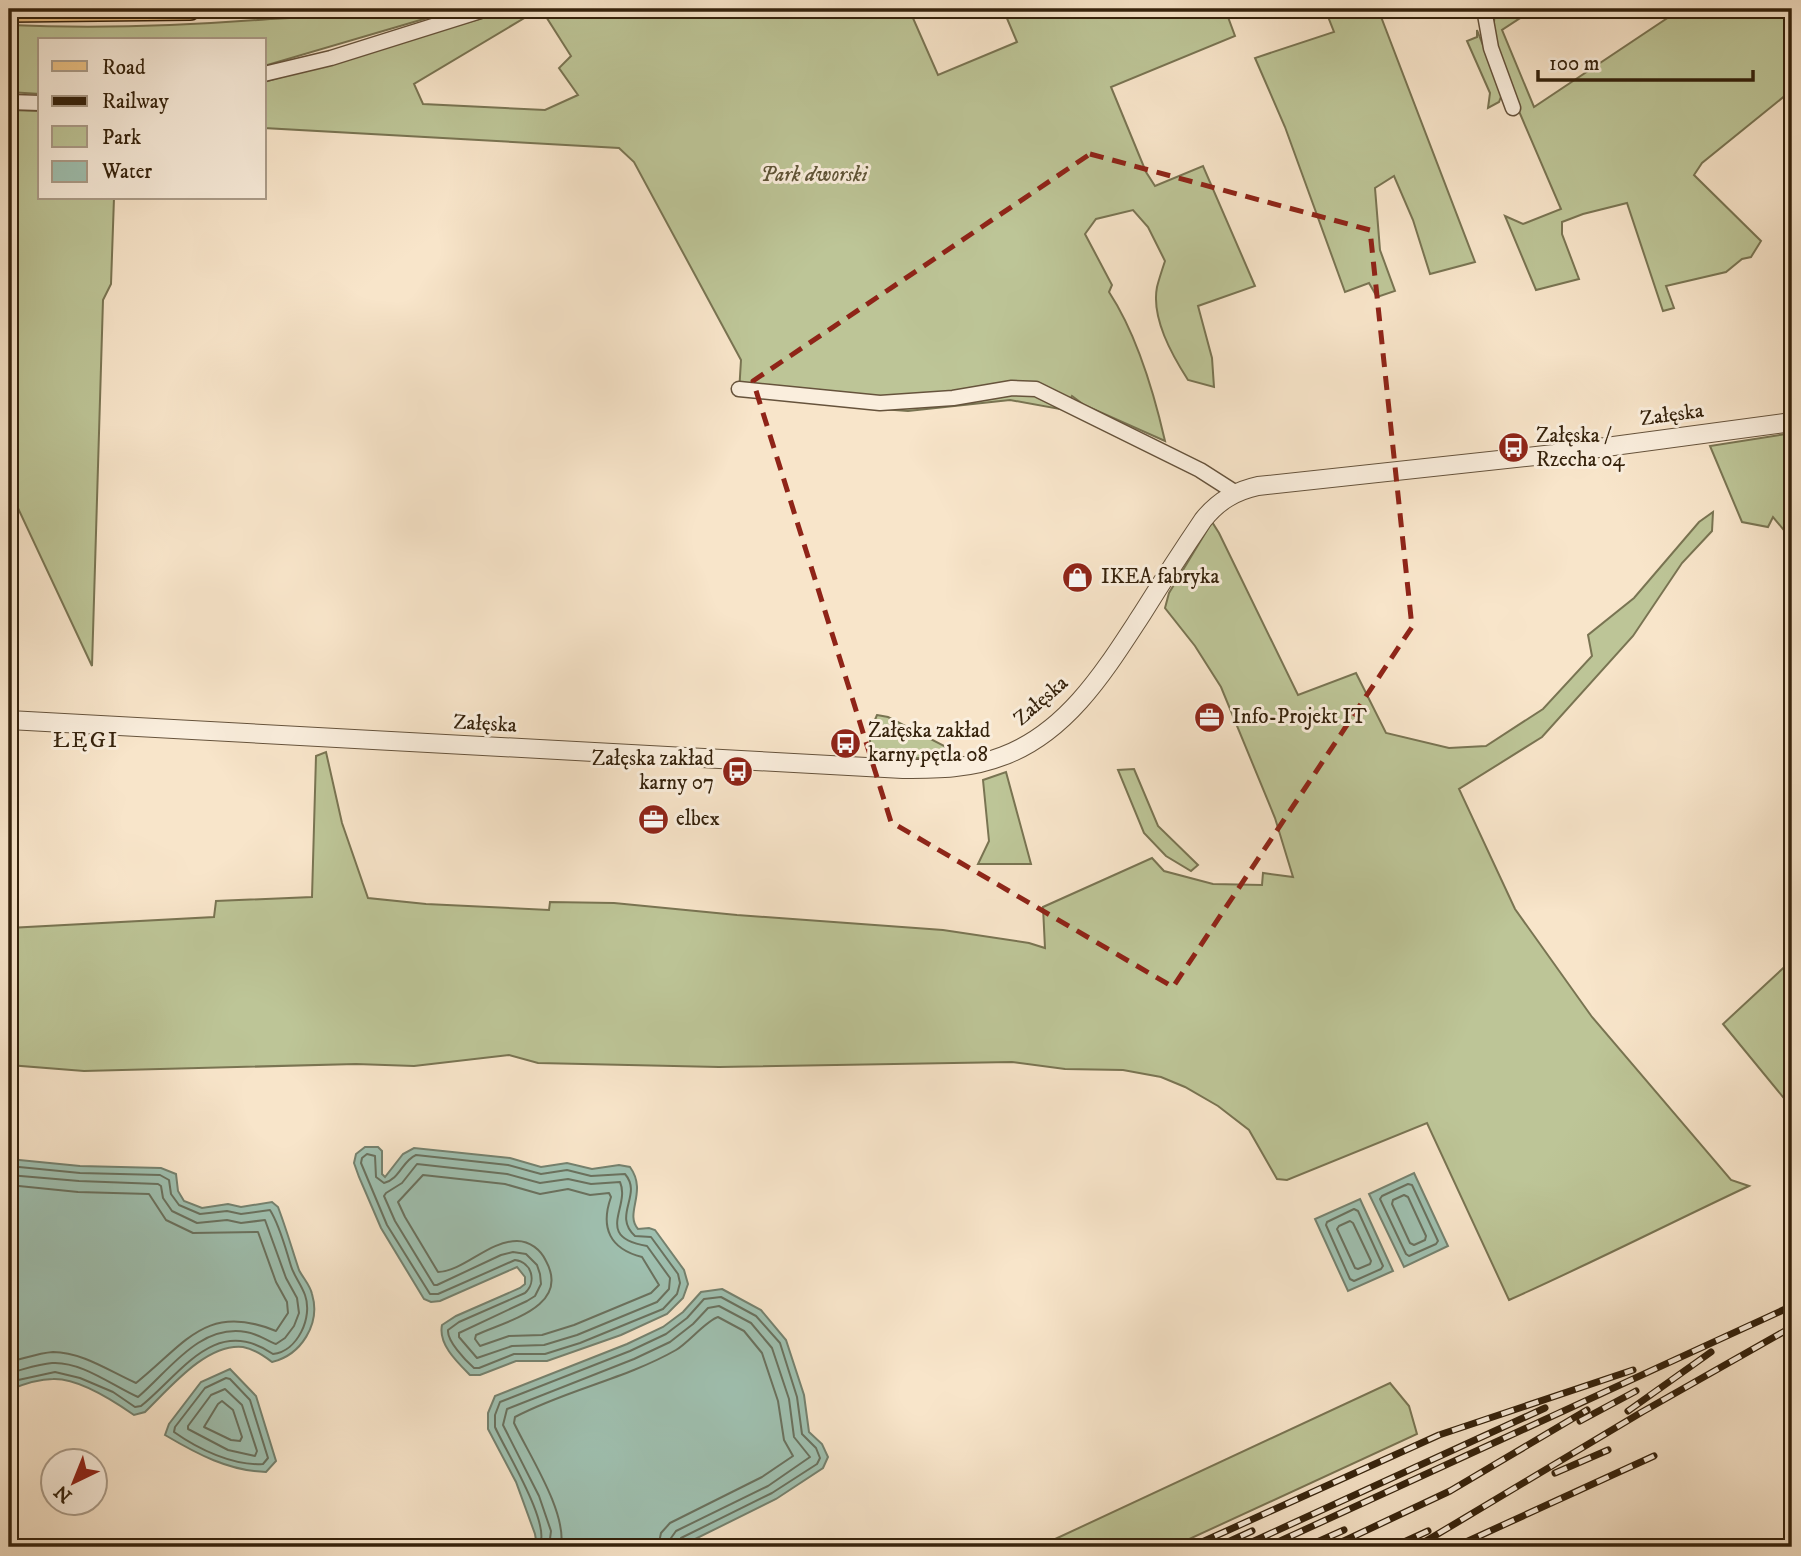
<svg xmlns="http://www.w3.org/2000/svg" width="1801" height="1556" viewBox="0 0 1801 1556" font-family="'IM FELL DW Pica',serif">
  <style>
    .green { fill: #bdc597; stroke: #797452; stroke-width: 2 }
    .water { fill: #9fc0b0; stroke: #75816e; stroke-width: 2 }
    .lines { fill: none; stroke-linecap: round; stroke-linejoin: round }
    .shore { stroke: #6a715e; stroke-width: 2 }
    .minor-casing { stroke: #66533c; stroke-width: 17 }
    .tertiary-casing { stroke: #66533c; stroke-width: 20 }
    .primary-casing { stroke: #35220c; stroke-width: 24 }
    .minor { stroke: #faeedd; stroke-width: 14 }
    .tertiary { stroke: #faeedd; stroke-width: 18 }
    .primary { stroke: #ecc285; stroke-width: 21 }
    .rail-casing { stroke: #35220c; stroke-width: 7 }
    .rail { stroke: #faeedd; stroke-width: 4.5; stroke-dasharray: 13; stroke-linecap: butt }
    .marked { fill: none; stroke: #8f2418; stroke-width: 5; stroke-dasharray: 14 9; stroke-linejoin: round }
    .labels { text-anchor: middle; dominant-baseline: central; stroke-width: 6; stroke-linejoin: round; paint-order: stroke }
    .park-label { font-size: 21px; font-style: italic; fill: #5e5336; stroke: #faeedd }
    .street-label { font-size: 21px; fill: #35220c; stroke: #faeedd }
    .poi-label { font-size: 21px; fill: #35220c; stroke: #faeedd; text-anchor: start }
    .neighbourhood-label { font-size: 23px; letter-spacing: 2px; fill: #35220c; stroke: #faeedd }
  </style>
  <rect width="100%" height="100%" fill="#f8e5ca"/>
  <filter id="stains"><feTurbulence type="fractalNoise" baseFrequency=".00286" numOctaves="4"/><feColorMatrix values="0 0 0 0 .2 0 0 0 0 .09 0 0 0 0 .02 0 0 0 .5 -.17"/></filter>
  <radialGradient id="worn" r=".72"><stop offset=".6" stop-color="#630" stop-opacity="0"/><stop offset="1" stop-color="#630" stop-opacity=".3"/></radialGradient>
  <g class="green">
    <path d="M381,9h77l-194,57v-26h-224v54l-31,-2v-67c87,4 174,1 261,-6 37,-2 75,-4 111,-10z"/>
    <path d="M513,9h14l4,5 -117,70 9,20 122,6 33,-15 -19,-27 12,-12 -26,-41 2,-6h362l29,66 79,-33 -14,-33h222l10,27 -124,51 35,85 9,14 48,-20 52,120 -57,20 14,52 2,29 -26,-7c-16,-25 -37,-62 -31,-93 2,-8 5,-17 8,-26l-17,-34 -15,-17 -37,9 -11,15 27,51 -3,7c27,41 45,101 56,149l-81,-36 -12,-9 -7,14 -55,-10 -102,11 -67,-5 -102,-13 2,-33 -107,-198 -15,-14 -355,-20v-46z"/>
    <path d="M1325,9h53l97,253 -45,12 -17,-54 -19,-44 -19,12 5,62 15,41 -18,6 -8,-14 -24,9 -60,-165 -30,-69 79,-26z"/>
    <path d="M1495,9h39l-32,21 32,77 147,-98h111v81l-90,73 -8,12 67,66 -10,16 -9,2 -16,13 -60,14 8,22 -11,3 -36,-108 -44,11 -21,8v12l17,45 -43,11 -31,-74 18,8 38,-15 -43,-100 -25,-74z"/>
    <path d="M1477,30l25,64 -3,8 -11,6 2,-15 -23,-52 10,-4z"/>
    <path d="M9,110l31,1v87h74l-3,86 -8,16 -11,366 -83,-177z"/>
    <path d="M1792,433v107l-19,-23 -5,10 -26,-5 -32,-76z"/>
    <path d="M1713,512l-1,19 -30,32 -49,73 -91,101 -83,52 56,120 77,108 139,163 18,6c-81,38 -159,78 -240,114l-82,-177 -140,57 -10,-1 -28,-49 -31,-24 -33,-19 -24,-10 -38,-7 -58,-1 -53,-7 -293,5 -181,-4 -29,-8 -95,11 -58,-2 -272,7 -75,-6v-137l205,-11 2,-16 96,-4 4,-141 10,-4 16,71 26,75 58,6 123,6 1,-8 64,1 123,12 206,15 86,13 16,5 -2,-41 109,-49 12,13 49,13 49,1 1,-12 30,4 -18,-59 -54,-131 -26,-41 -30,-38 4,-15 43,-71 7,11 79,162 58,-22 30,60 63,15 37,-2 57,-37 49,-53 -4,-21 46,-37 65,-76z"/>
    <path d="M877,715l11,2 68,35v6h-81c-9,-12 -4,-30 2,-43z"/>
    <path d="M1134,769l24,57 40,39 -7,6 -25,-15 -22,-23 -26,-63z"/>
    <path d="M1006,772l25,92h-53l11,-23 -6,-61z"/>
    <path d="M1792,960v148l-69,-84z"/>
    <path d="M1390,1383l19,23 8,28 -245,113h-134z"/>
  </g>
  <g class="water">
    <path d="M365,1147h13l4,4v23l3,3 18,-23 11,-6 96,10 31,9 26,-4 25,6 27,-4 11,2c18,25 -6,46 8,62l11,-1 6,2 29,40 4,14 -5,14 -16,16 -46,21 -74,26h-31l-36,14h-10c-13,-13 -32,-31 -28,-50l14,-9 64,-28 5,-4v-7l-8,-10 -77,34 -9,1 -7,-3 -43,-71 -22,-51 -5,-14 2,-9z"/>
    <path d="M9,1159l71,7 81,2 15,6 2,17 6,10 18,7 26,-4 13,3 31,-5 6,5c8,21 14,42 21,63 4,8 11,15 13,24 9,30 -11,61 -40,68 -9,-7 -18,-13 -29,-15 -37,-4 -74,42 -98,65l-11,3c-20,-14 -56,-37 -81,-36 -14,0 -32,6 -44,11z"/>
    <path d="M1414,1173l34,73 -44,21 -35,-73z"/>
    <path d="M1360,1199l33,72 -45,20 -33,-72z"/>
    <path d="M722,1289l39,21 25,30 18,55 5,37 13,12 6,13 -5,11 -47,31 -97,48h-153l10,-7 -1,-6 -19,-52 -28,-53v-16l7,-17 132,-52 36,-17 20,-15 18,-20z"/>
    <path d="M230,1369l26,27 20,65 -10,11c-37,-1 -69,-18 -101,-37l4,-11 32,-42z"/>
  </g>
  <g class="lines">
    <g class="shore">
      <path d="M367,1154l8,2 1,21 8,6c16,-4 18,-22 32,-28l92,10 33,9 26,-4 24,6 34,-2c18,21 -13,41 10,62l16,1 27,37 2,9 -3,11 -14,15 -83,34 -35,11h-31l-35,14h-5c-9,-8 -27,-27 -26,-38l11,-8 66,-29c12,-11 7,-31 -10,-33l-77,34h-8l-43,-69 -26,-62 1,-5z"/>
      <path d="M417,1164l90,10 33,9 28,-4 23,5 29,-2c11,25 -27,55 27,64l23,32 -1,11 -12,13 -80,33 -33,10 -32,1 -35,12 -18,-21v-4l68,-32 8,-5 6,-12 -1,-10 -3,-9 -11,-11 -13,-2 -12,3 -64,30h-3l-39,-64 -11,-25 2,-3 16,-10z"/>
      <path d="M9,1166l71,7 80,2 9,5 2,14 8,11 21,9 27,-3 14,3 29,-4c10,16 15,37 21,56 3,10 10,18 14,29 8,22 -7,56 -32,59 -58,-40 -92,20 -132,52l-6,1 -22,-15 -33,-14 -25,-6 -46,10"/>
      <path d="M9,1175l70,6 79,3 3,2 2,12 9,13 25,12 30,-3 14,3 24,-3 21,58 11,20 2,15 -5,13 -9,12 -9,6c-10,-4 -18,-10 -30,-12 -47,-8 -77,39 -108,65 -25,-11 -57,-36 -86,-34 -14,1 -30,7 -43,10"/>
      <path d="M423,1175l82,9 35,10 28,-5 22,6 19,-2 2,4c-11,31 -1,52 31,60l17,28 -8,8 -77,32 -32,10 -33,1 -29,10 -5,-7 1,-4c30,-14 95,-28 70,-74 -5,-11 -16,-20 -29,-20 -29,0 -53,30 -79,31l-33,-55 -7,-15z"/>
      <path d="M1408,1184l4,1 26,56 -2,3 -27,12 -3,-2 -26,-55 2,-3z"/>
      <path d="M9,1185l69,7 71,2 17,26 27,13 65,-1 18,50 11,20 1,11 -12,18c-70,-29 -91,13 -140,52 -25,-11 -54,-31 -83,-31 -15,1 -30,7 -44,10"/>
      <path d="M1404,1195l4,2 18,39 -1,4 -11,5 -4,-2 -18,-39 1,-4z"/>
      <path d="M1354,1209l4,2 25,55 -2,3 -27,12 -4,-2 -24,-54 1,-3z"/>
      <path d="M1350,1221l3,2 18,38 -1,3 -12,5 -3,-1 -18,-39 2,-3z"/>
      <path d="M226,1378l4,1 20,21 18,58 -5,6c-30,2 -65,-15 -89,-32l1,-5 30,-39z"/>
      <path d="M225,1389l17,16 15,46 -2,5 -27,-6 -40,-21v-3l23,-31z"/>
      <path d="M222,1401l11,9 9,27 -2,4 -9,-1 -27,-13 14,-23z"/>
      <path d="M538,1547c17,-17 -34,-99 -43,-120v-12l5,-13 130,-51 36,-17 21,-16 17,-19 17,-2 35,19 24,27 17,54 5,37 14,14 4,10 -3,6 -45,29 -91,45 -3,9"/>
      <path d="M549,1547l2,-16 -12,-35 -36,-71 4,-16 127,-50 36,-17 23,-18 15,-16 11,-2 32,17 21,25 17,51 5,38 16,20 -42,29 -92,45 -5,7 -2,9"/>
      <path d="M561,1547c6,-35 -32,-92 -47,-124l1,-6c51,-27 110,-38 161,-67 12,-7 31,-30 42,-33l26,14 18,22 16,48 6,39 9,16 -31,21 -92,46 -9,10 -3,14"/>
    </g>
    <defs>
      <g id="minor">
        <path d="M1484,9l7,39 22,60"/>
        <path d="M264,74l67,-16 156,-49"/>
        <path d="M9,102l31,1"/>
        <path d="M739,389l141,14 73,-5 59,-10 24,1 164,81 36,23"/>
      </g>
      <path id="tertiary" d="M9,720l894,49c35,0 67,0 100,-13 65,-24 103,-87 139,-142 20,-32 40,-63 61,-94 15,-19 32,-29 55,-34l296,-32 238,-32"/>
      <path id="primary" d="M9,11l181,-2"/>
    </defs>
    <use href="#minor" class="minor-casing"/>
    <use href="#tertiary" class="tertiary-casing"/>
    <use href="#primary" class="primary-casing"/>
    <use href="#minor" class="minor"/>
    <use href="#tertiary" class="tertiary"/>
    <use href="#primary" class="primary"/>
    <defs>
      <g id="rail">
        <path d="M1628,1411l83,-59"/>
        <path d="M1580,1421l56,-30"/>
        <path d="M1555,1473l53,-23"/>
        <path d="M1191,1547l248,-112 194,-65"/>
        <path d="M1217,1547l35,-16"/>
        <path d="M1241,1547l304,-139"/>
        <path d="M1267,1547l525,-241"/>
        <path d="M1306,1547l38,-17"/>
        <path d="M1331,1547l119,-56 137,-81"/>
        <path d="M1393,1547l35,-16"/>
        <path d="M1416,1547l226,-135 150,-85"/>
        <path d="M1455,1547l199,-91"/>
      </g>
    </defs>
    <use href="#rail" class="rail-casing"/>
    <use href="#rail" class="rail"/>
  </g>
  <path class="marked" d="M1090,154l280,76 42,397 -239,360 -282,-165 -138,-441z"/>
  <defs>
    <symbol id="bus-disc" viewBox="-11 -11 22 22"><circle r="9.5" fill="#8f2418" stroke="#faeedd"/><path d="M-5-6H5V4H4V6H2V4H-2V6H-4V4H-5ZM-3.5-4V0h7V-4ZM-3.5 1.2v1.5H-2V1.2ZM2 1.2v1.5H3.5V1.2Z" fill="#fff"/></symbol>
    <symbol id="shop-disc" viewBox="-11 -11 22 22"><circle r="9.5" fill="#8f2418" stroke="#faeedd"/><path d="M-5-2.5h2.3a2.7 3.5 0 0 1 5.4 0H5L5.5 6h-11ZM-1.5-2.5h3a1.5 2.3 0 0 0-3 0Z" fill="#fff"/></symbol>
    <symbol id="office-disc" viewBox="-11 -11 22 22"><circle r="9.5" fill="#8f2418" stroke="#faeedd"/><path d="M-6-3h4V-5.5h4V-3h4V5H-6ZM-1-4.5V-3h2v-1.5ZM-6 0V1H6V0Z" fill="#fff"/></symbol>
  </defs>
  <g fill-rule="evenodd">
    <use href="#bus-disc" x="1496" y="430" width="35" height="35"/>
    <use href="#shop-disc" x="1060" y="560" width="35" height="35"/>
    <use href="#office-disc" x="1192" y="700" width="35" height="35"/>
    <use href="#bus-disc" x="828" y="726" width="35" height="35"/>
    <use href="#bus-disc" x="720" y="754" width="35" height="35"/>
    <use href="#office-disc" x="636" y="802" width="35" height="35"/>
  </g>
  <g class="labels">
    <g class="park-label">
      <text x="814" y="175">Park dworski</text>
    </g>
    <g class="street-label">
      <text transform="translate(1672 415) rotate(-8)">Załęska</text>
      <text transform="translate(1041 701) rotate(-41)">Załęska</text>
      <text transform="translate(485 724) rotate(3)">Załęska</text>
    </g>
    <g class="poi-label">
      <text x="1536" y="436">Załęska /<tspan x="1536" dy="24">Rzecha 04</tspan></text>
      <text x="1101" y="577">IKEA fabryka</text>
      <text x="1232" y="717">Info-Projekt IT</text>
      <text x="868" y="731">Załęska zakład<tspan x="868" dy="24">karny pętla 08</tspan></text>
      <text x="714" y="759" text-anchor="end">Załęska zakład<tspan x="714" dy="24">karny 07</tspan></text>
      <text x="676" y="819">elbex</text>
    </g>
    <g class="neighbourhood-label">
      <text x="86" y="740">ŁĘGI</text>
    </g>
  </g>
  <rect width="1801" height="1556" fill="none" stroke="#f8e5ca" stroke-width="35"/>
  <rect x="10" y="10" width="1780" height="1535" fill="none" stroke="#35220c" stroke-width="3.5"/>
  <rect x="18" y="18" width="1766" height="1521" fill="none" stroke="#35220c" stroke-width="2"/>
  <rect x="38" y="38" width="228" height="161" fill="#faeedd" stroke="#ab9c89" stroke-width="2"/>
  <rect x="52" y="61" width="35" height="10" fill="#ecc285" stroke="#ab9c89" stroke-width="2"/>
  <text x="102" y="74" font-size="21" fill="#35220c">Road</text>
  <rect x="52" y="96" width="35" height="10" fill="#35220c" stroke="#ab9c89" stroke-width="2"/>
  <text x="102" y="108" font-size="21" fill="#35220c">Railway</text>
  <rect x="52" y="126" width="35" height="21" fill="#bdc597" stroke="#ab9c89" stroke-width="2"/>
  <text x="102" y="144" font-size="21" fill="#35220c">Park</text>
  <rect x="52" y="161" width="35" height="21" fill="#9fc0b0" stroke="#ab9c89" stroke-width="2"/>
  <text x="102" y="178" font-size="21" fill="#35220c">Water</text>
  <g transform="translate(74 1482) rotate(223)"><circle r="33" fill="#faeedd" stroke="#ab9c89" stroke-width="2"/>
  <path d="M0-5L12 26L0 18L-12 26Z" fill="#8f2418"/>
  <text y="-10" font-size="19" font-weight="bold" text-anchor="middle" fill="#35220c">N</text>
  </g>
  <path d="M1538 70v10h215v-10" fill="none" stroke="#35220c" stroke-width="3.5"/>
  <text x="1549" y="70" font-size="21" fill="#35220c" stroke="#faeedd" stroke-width="5" paint-order="stroke">100 m</text>
  <rect width="100%" height="100%" filter="url(#stains)"/>
  <rect width="100%" height="100%" fill="url(#worn)"/>
</svg>
